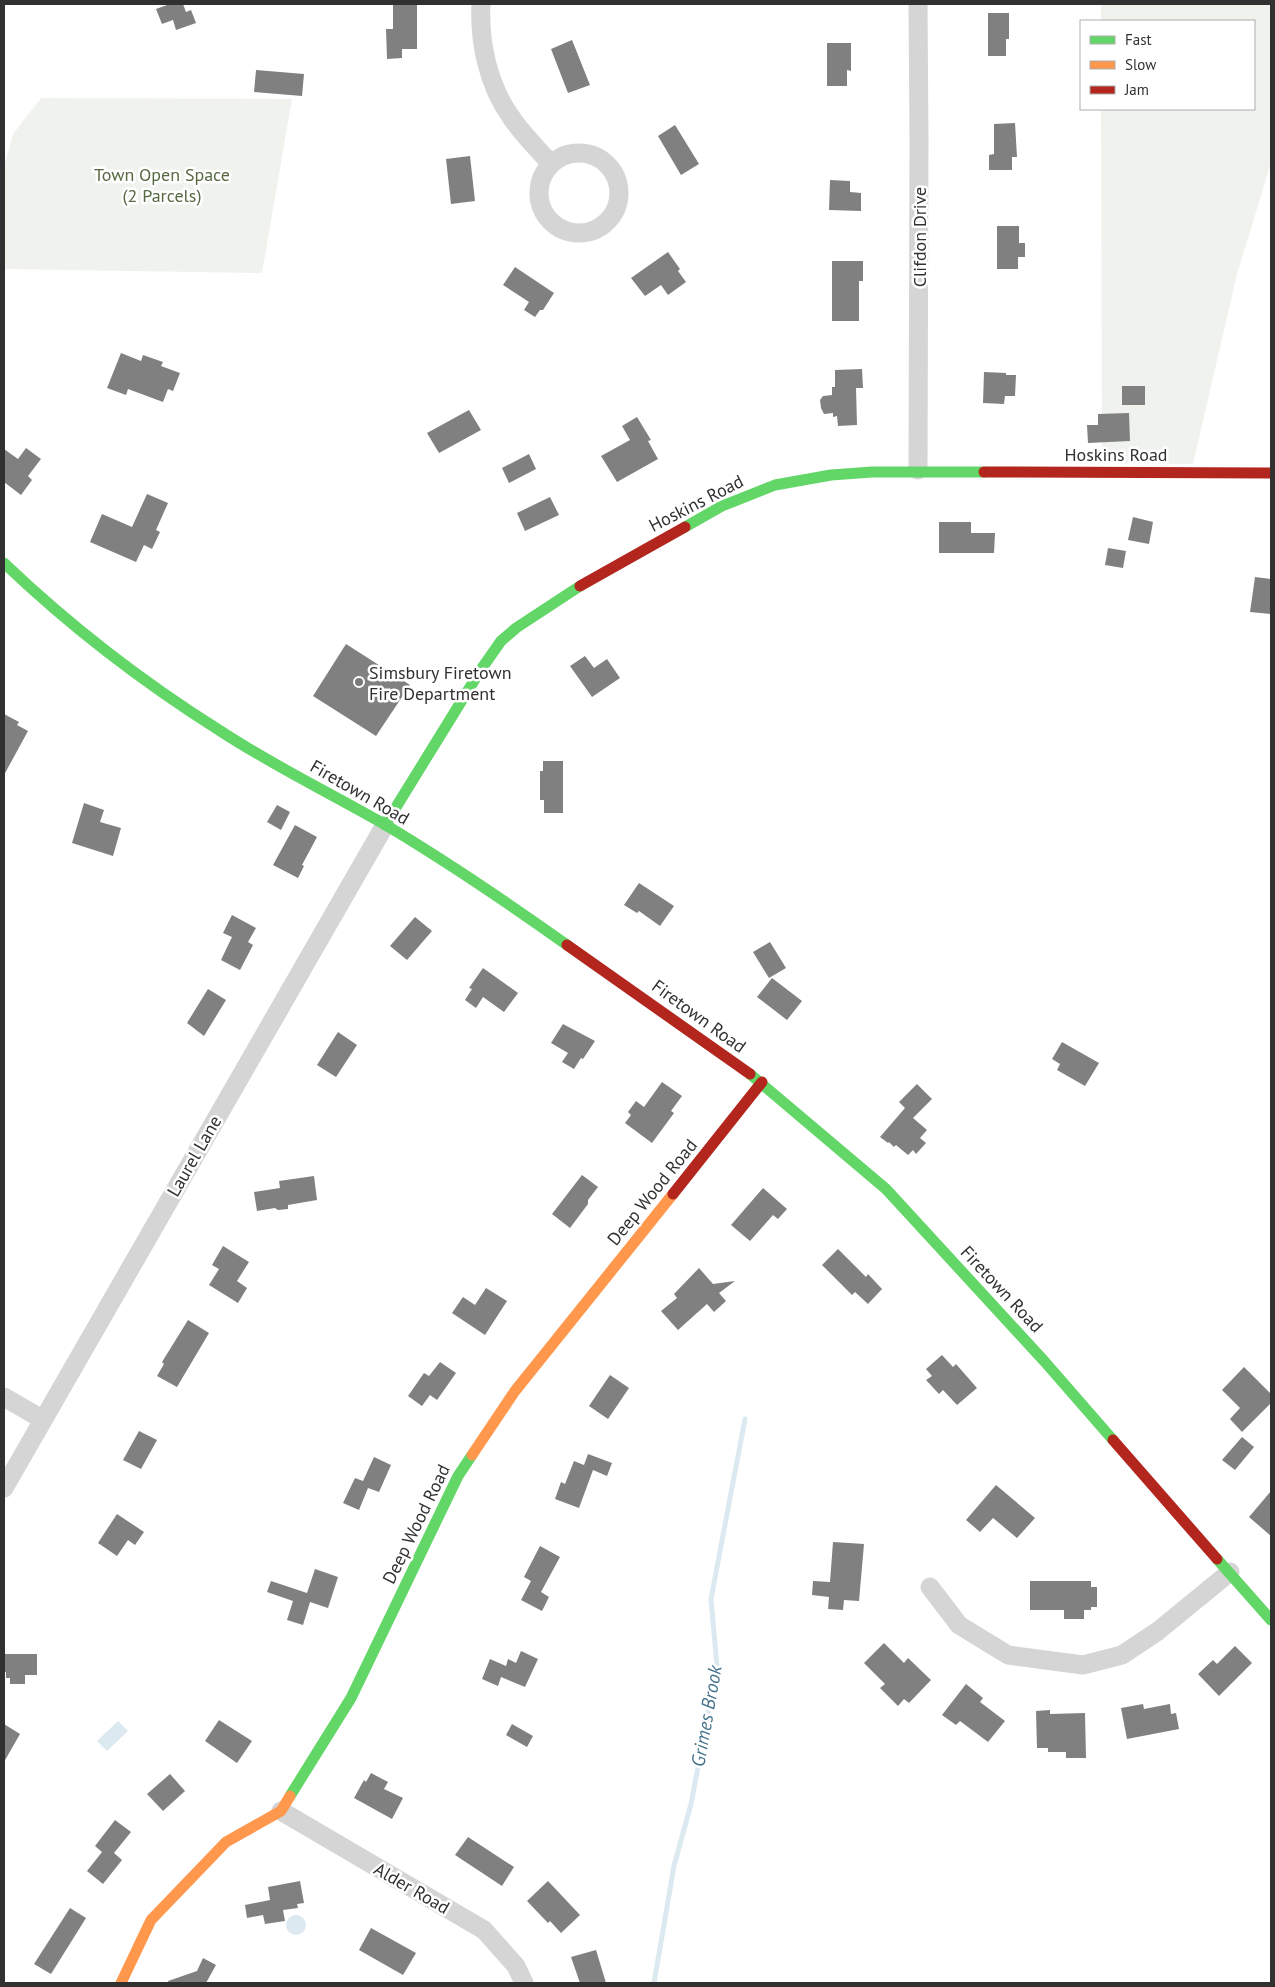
<svg xmlns="http://www.w3.org/2000/svg" width="1275" height="1987" viewBox="0 0 1275 1987" font-family="'PT Sans',sans-serif">
  <style>
    .green { fill: #f0f3ed }
    .water { fill: #dde9f0 }
    .lines { fill: none; stroke-linecap: round; stroke-linejoin: round }
    .stream { stroke: #dde9f0; stroke-width: 5 }
    .building { fill: #808080 }
    .street { stroke: #d5d5d5; stroke-width: 19 }
    .fast { stroke: #63d668; stroke-width: 11 }
    .slow { stroke: #ff974d; stroke-width: 11 }
    .jam { stroke: #b3261e; stroke-width: 11 }
    .poi-dot { fill: #797979; stroke: #fff; stroke-width: 2 }
    .labels { text-anchor: middle; dominant-baseline: central; stroke-width: 5; stroke-linejoin: round; paint-order: stroke }
    .park-label { font-size: 18px; fill: #566942; stroke: #fff }
    .street-label { font-size: 18px; fill: #313131; stroke: #fff }
    .poi-label { font-size: 18px; fill: #313131; stroke: #fff; text-anchor: start }
    .water-label { font-size: 19px; font-style: italic; fill: #46738c; stroke: #fff }
  </style>
  <rect width="100%" height="100%" fill="#fff"/>
  <g class="green">
    <path d="M1101,4h170v159l-34,111 -44,190 -91,-1 -1,-354h153v-88h-153z"/>
    <path d="M41,98l251,1 -30,174 -258,-4v-102l9,-33z"/>
  </g>
  <g class="water">
    <path d="M118,1721l10,10 -21,20 -10,-10z"/>
    <circle cx="296" cy="1925" r="10"/>
  </g>
  <g class="lines">
    <path class="stream" d="M654,1983l20,-117 17,-62 26,-137 -6,-68 34,-180"/>
  </g>
  <g class="building">
    <path d="M170,4h13l3,8 5,-2 5,13 -20,7 -3,-10 -11,4 -6,-15z"/>
    <path d="M417,4v45h-15v9l-15,1 -1,-30h7v-24z"/>
    <path d="M988,13h21v26h-3v17h-18z"/>
    <path d="M572,40l18,45 -22,8 -17,-44z"/>
    <path d="M827,43h24v28l-4,-1v16h-20z"/>
    <path d="M256,70l48,4 -2,22 -48,-4z"/>
    <path d="M1015,123l2,34h-5v13h-23v-15l5,-1v-30z"/>
    <path d="M675,125l24,39 -18,11 -23,-39z"/>
    <path d="M470,156l5,45 -24,3 -5,-45z"/>
    <path d="M830,180l20,1v11l11,1v18l-32,-1z"/>
    <path d="M997,226h22v17h6v14h-7v12h-21z"/>
    <path d="M668,252l12,17 -2,2 8,11 -18,13 -7,-10 -16,11 -14,-18z"/>
    <path d="M832,261h31v20h-4v40h-27z"/>
    <path d="M515,267l39,26 -11,17h-3l-5,7 -11,-7 5,-8 -26,-17z"/>
    <path d="M121,353l20,8 2,-6 20,7 -2,4 19,7 -7,18 -5,-2 -5,13 -35,-13 -2,6 -19,-7z"/>
    <path d="M862,369l1,19h-7l1,37 -19,1 -1,-10 -4,1v-4l-9,1 -3,-6 -1,-8 3,-4 9,-1v-8h3v-17z"/>
    <path d="M984,372l22,1v2h10l-1,21h-10l-1,8 -21,-1z"/>
    <rect x="1122" y="386" width="23" height="19"/>
    <path d="M469,410l12,20 -42,23 -12,-20z"/>
    <path d="M1129,413l1,28 -42,2 -1,-18h11v-11z"/>
    <path d="M637,417l14,23 -3,1 10,18 -41,23 -16,-26 29,-16 -8,-14z"/>
    <path d="M26,448l15,11 -13,17 4,4 -11,15 -17,-13v-33l14,10z"/>
    <path d="M529,454l7,15 -27,14 -7,-15z"/>
    <path d="M147,494l21,9 -12,27 4,2 -8,17 -8,-4 -8,17 -46,-20 12,-28 30,13z"/>
    <path d="M550,497l9,18 -34,16 -8,-18z"/>
    <path d="M1133,517l20,5 -4,22 -21,-4z"/>
    <path d="M939,522h32v11h24l-1,20h-55z"/>
    <path d="M1108,548l18,3 -3,17 -18,-3z"/>
    <path d="M1255,577l16,2v35l-21,-2z"/>
    <path d="M346,644l64,41 -34,51 -63,-40z"/>
    <path d="M585,656l9,12 13,-9 13,19 -28,19 -22,-31z"/>
    <path d="M4,714l15,8 -2,3 11,6 -24,44z"/>
    <path d="M543,761h20v52h-19v-13h-4v-29h3z"/>
    <path d="M84,803l20,7 -4,12 21,6 -8,28 -41,-13z"/>
    <path d="M277,805l13,7 -9,18 -14,-8z"/>
    <path d="M295,825l22,12 -15,28 2,1 -6,12 -25,-13z"/>
    <path d="M639,883l35,23 -14,20 -21,-15 -2,2 -13,-8z"/>
    <path d="M232,915l24,13 -8,14 5,3 -13,25 -19,-10 11,-23 -9,-4z"/>
    <path d="M415,917l17,14 -25,29 -17,-14z"/>
    <path d="M770,942l16,26 -17,10 -16,-26z"/>
    <path d="M483,968l35,25 -14,19 -21,-15 -7,11 -11,-8 7,-11 -3,-1z"/>
    <path d="M772,978l30,23 -15,19 -30,-23z"/>
    <path d="M208,989l18,11 -22,36 -17,-13z"/>
    <path d="M563,1024l32,17 -12,18 -2,-1 -7,11 -12,-7 6,-9 -17,-10z"/>
    <path d="M338,1032l19,13 -21,32 -19,-12z"/>
    <path d="M1062,1042l37,21 -14,23 -28,-16 3,-6 -8,-5z"/>
    <path d="M662,1082l20,14 -11,15 3,2 -22,30 -27,-20 6,-8 -3,-3 8,-11 8,6z"/>
    <path d="M917,1084l15,15 -19,19 14,12 -7,8 6,5 -10,11 -3,-4 -5,5 -12,-10 -2,2 -5,-5 -1,1 -8,-6 25,-29 -6,-6z"/>
    <path d="M582,1175l16,12 -10,13v4l-18,24 -18,-14z"/>
    <path d="M314,1176l3,24 -29,5v4l-10,1 -3,-2 -18,3 -3,-19 26,-4 -1,-7z"/>
    <path d="M763,1188l24,21 -9,10 -5,-4 -23,26 -19,-16z"/>
    <path d="M223,1246l26,16 -12,19 10,7 -9,15 -29,-18 10,-16 -7,-4z"/>
    <path d="M838,1249l28,28 2,-3 14,15 -14,15 -13,-12 -3,3 -30,-30z"/>
    <path d="M699,1268l14,16 22,-3 -16,12 7,8 -12,11 -7,-8 -29,26 -17,-19 16,-13 -3,-4z"/>
    <path d="M486,1288l21,13 -22,34 -33,-22 11,-16 12,8z"/>
    <path d="M188,1320l21,13 -32,54 -20,-11 7,-12 -2,-2z"/>
    <path d="M942,1355l11,12 3,-3 21,24 -20,17 -14,-15 -4,4 -13,-14 6,-4 -6,-7z"/>
    <path d="M440,1362l16,11 -19,27 -7,-5 -8,11 -14,-10 16,-23 5,3z"/>
    <path d="M1244,1367l27,27v9l-29,29 -12,-13 10,-11 -18,-18z"/>
    <path d="M610,1375l19,13 -21,31 -19,-13z"/>
    <path d="M139,1431l18,9 -16,29 -18,-9z"/>
    <path d="M1242,1437l12,10 -19,23 -13,-10z"/>
    <path d="M588,1454l24,9 -5,13 -14,-6 -14,38 -24,-9 6,-17 4,2 9,-23 10,4z"/>
    <path d="M374,1457l17,8 -12,27 -11,-4 -9,22 -16,-7 12,-25 8,3z"/>
    <path d="M996,1485l39,33 -18,20 -24,-20 -13,14 -14,-12z"/>
    <path d="M1271,1491v45l-22,-19z"/>
    <path d="M117,1514l27,18 -9,13 -7,-5 -11,16 -19,-13z"/>
    <path d="M833,1542l31,2 -5,57 -15,-1 -1,10 -15,-1 1,-12 -17,-2 1,-14 17,1z"/>
    <path d="M540,1546l20,11 -19,35 8,5 -7,14 -21,-11 10,-19 -7,-4z"/>
    <path d="M315,1569l23,8 -10,31 -18,-6 -7,23 -16,-5 6,-19 -26,-9 4,-11 36,12z"/>
    <path d="M1030,1581h61v6h6v20h-6v3h-7v9h-20v-9h-34z"/>
    <path d="M884,1643l20,20 4,-5 23,22 -22,23 -5,-4 -6,7 -18,-18 5,-4 -21,-21z"/>
    <path d="M1235,1646l17,17 -33,33 -21,-22 15,-14 4,4z"/>
    <path d="M521,1651l17,8 -13,28 -24,-10 -3,9 -16,-7 8,-20 16,7 2,-7 8,4z"/>
    <path d="M4,1654h33v21h-12v9h-15v-6h-4v-6h-2z"/>
    <path d="M966,1684l17,14 -3,4 25,19 -17,21 -28,-21 -4,4 -14,-10z"/>
    <path d="M1143,1704l1,5 26,-5 1,10 5,-1 3,16 -52,10 -6,-31z"/>
    <path d="M1050,1710v4l35,-1 1,45h-20v-6h-18v-4h-11l-1,-37z"/>
    <path d="M219,1720l33,21 -15,22 -32,-22z"/>
    <path d="M4,1724l16,10 -16,28z"/>
    <path d="M512,1724l21,12 -6,11 -21,-12z"/>
    <path d="M371,1773l17,9 -4,7 19,9 -11,21 -38,-21 10,-18 2,2z"/>
    <path d="M170,1774l15,17 -22,20 -16,-17z"/>
    <path d="M115,1820l16,12 -17,21 8,7 -19,24 -16,-13 15,-19 -7,-6z"/>
    <path d="M468,1837l46,30 -12,19 -47,-31z"/>
    <path d="M300,1881l4,22 -7,1 1,4 -15,2 2,11 -20,3 -2,-9 -16,3 -2,-13 25,-5 -2,-13z"/>
    <path d="M548,1881l32,34 -19,18 -11,-12 -2,2 -21,-22z"/>
    <path d="M70,1908l16,10 -35,56 -17,-10z"/>
    <path d="M371,1928l45,25 -13,22 -44,-25z"/>
    <path d="M596,1950l10,33h-26l-9,-26z"/>
    <path d="M203,1958l13,7 -10,18h-37l-1,-2 29,-10z"/>
  </g>
  <g class="lines">
    <g class="street">
      <path d="M481,4c-2,38 7,81 30,113 11,17 26,31 40,47"/>
      <path d="M918,4l1,136 -1,330"/>
      <circle cx="579" cy="193" r="40"/>
      <path d="M4,1397l38,22"/>
      <path d="M4,1488l381,-663"/>
      <path d="M930,1587l29,38 49,30 75,10 39,-10 36,-24 72,-59"/>
      <path d="M281,1811l203,119 32,36 8,17"/>
    </g>
    <g class="fast">
      <path d="M685,527l37,-21 53,-21 56,-10 41,-3h112"/>
      <path d="M4,563c67,64 140,120 218,169 52,34 108,61 162,92 62,37 124,79 183,121"/>
      <path d="M385,825l95,-154 21,-30 15,-13 64,-42"/>
      <path d="M750,1074l136,115 159,173 68,78"/>
      <path d="M1217,1559l54,61"/>
      <path d="M290,1796l61,-98 107,-222 14,-21"/>
    </g>
    <g class="slow">
      <path d="M472,1455l43,-64 158,-197"/>
      <path d="M121,1983l30,-63 75,-78 55,-31 9,-15"/>
    </g>
    <g class="jam">
      <path d="M984,472l287,1"/>
      <path d="M580,586l105,-59"/>
      <path d="M567,945l183,129"/>
      <path d="M673,1194l89,-112"/>
      <path d="M1113,1440l104,119"/>
    </g>
  </g>
  <circle class="poi-dot" cx="359" cy="682" r="5"/>
  <g class="labels">
    <g class="park-label">
      <text x="162" y="174">Town Open Space<tspan x="162" dy="21">(2 Parcels)</tspan></text>
    </g>
    <g class="street-label">
      <text transform="translate(919 237) rotate(-90)">Clifdon Drive</text>
      <text x="1116" y="454">Hoskins Road</text>
      <text transform="translate(696 503) rotate(-27)">Hoskins Road</text>
      <text transform="translate(360 792) rotate(30)">Firetown Road</text>
      <text transform="translate(699 1016) rotate(36)">Firetown Road</text>
      <text transform="translate(194 1156) rotate(-60)">Laurel Lane</text>
      <text transform="translate(652 1192) rotate(-51)">Deep Wood Road</text>
      <text transform="translate(1002 1289) rotate(47)">Firetown Road</text>
      <text transform="translate(416 1524) rotate(-64)">Deep Wood Road</text>
      <text transform="translate(412 1888) rotate(30)">Alder Road</text>
    </g>
    <g class="poi-label">
      <text x="369" y="672">Simsbury Firetown<tspan x="369" dy="21">Fire Department</tspan></text>
    </g>
    <g class="water-label">
      <text transform="translate(706 1716) rotate(-80)">Grimes Brook</text>
    </g>
  </g>
  <rect width="1275" height="1987" fill="none" stroke="#313131" stroke-width="10"/>
  <rect x="1080" y="20" width="175" height="90" fill="#ffffff" stroke="#adadad"/>
  <rect x="1090" y="36" width="25" height="8" fill="#63d668" stroke="#adadad"/>
  <text x="1125" y="45" font-size="15" fill="#313131">Fast</text>
  <rect x="1090" y="61" width="25" height="8" fill="#ff974d" stroke="#adadad"/>
  <text x="1125" y="70" font-size="15" fill="#313131">Slow</text>
  <rect x="1090" y="86" width="25" height="8" fill="#b3261e" stroke="#adadad"/>
  <text x="1125" y="95" font-size="15" fill="#313131">Jam</text>
</svg>
